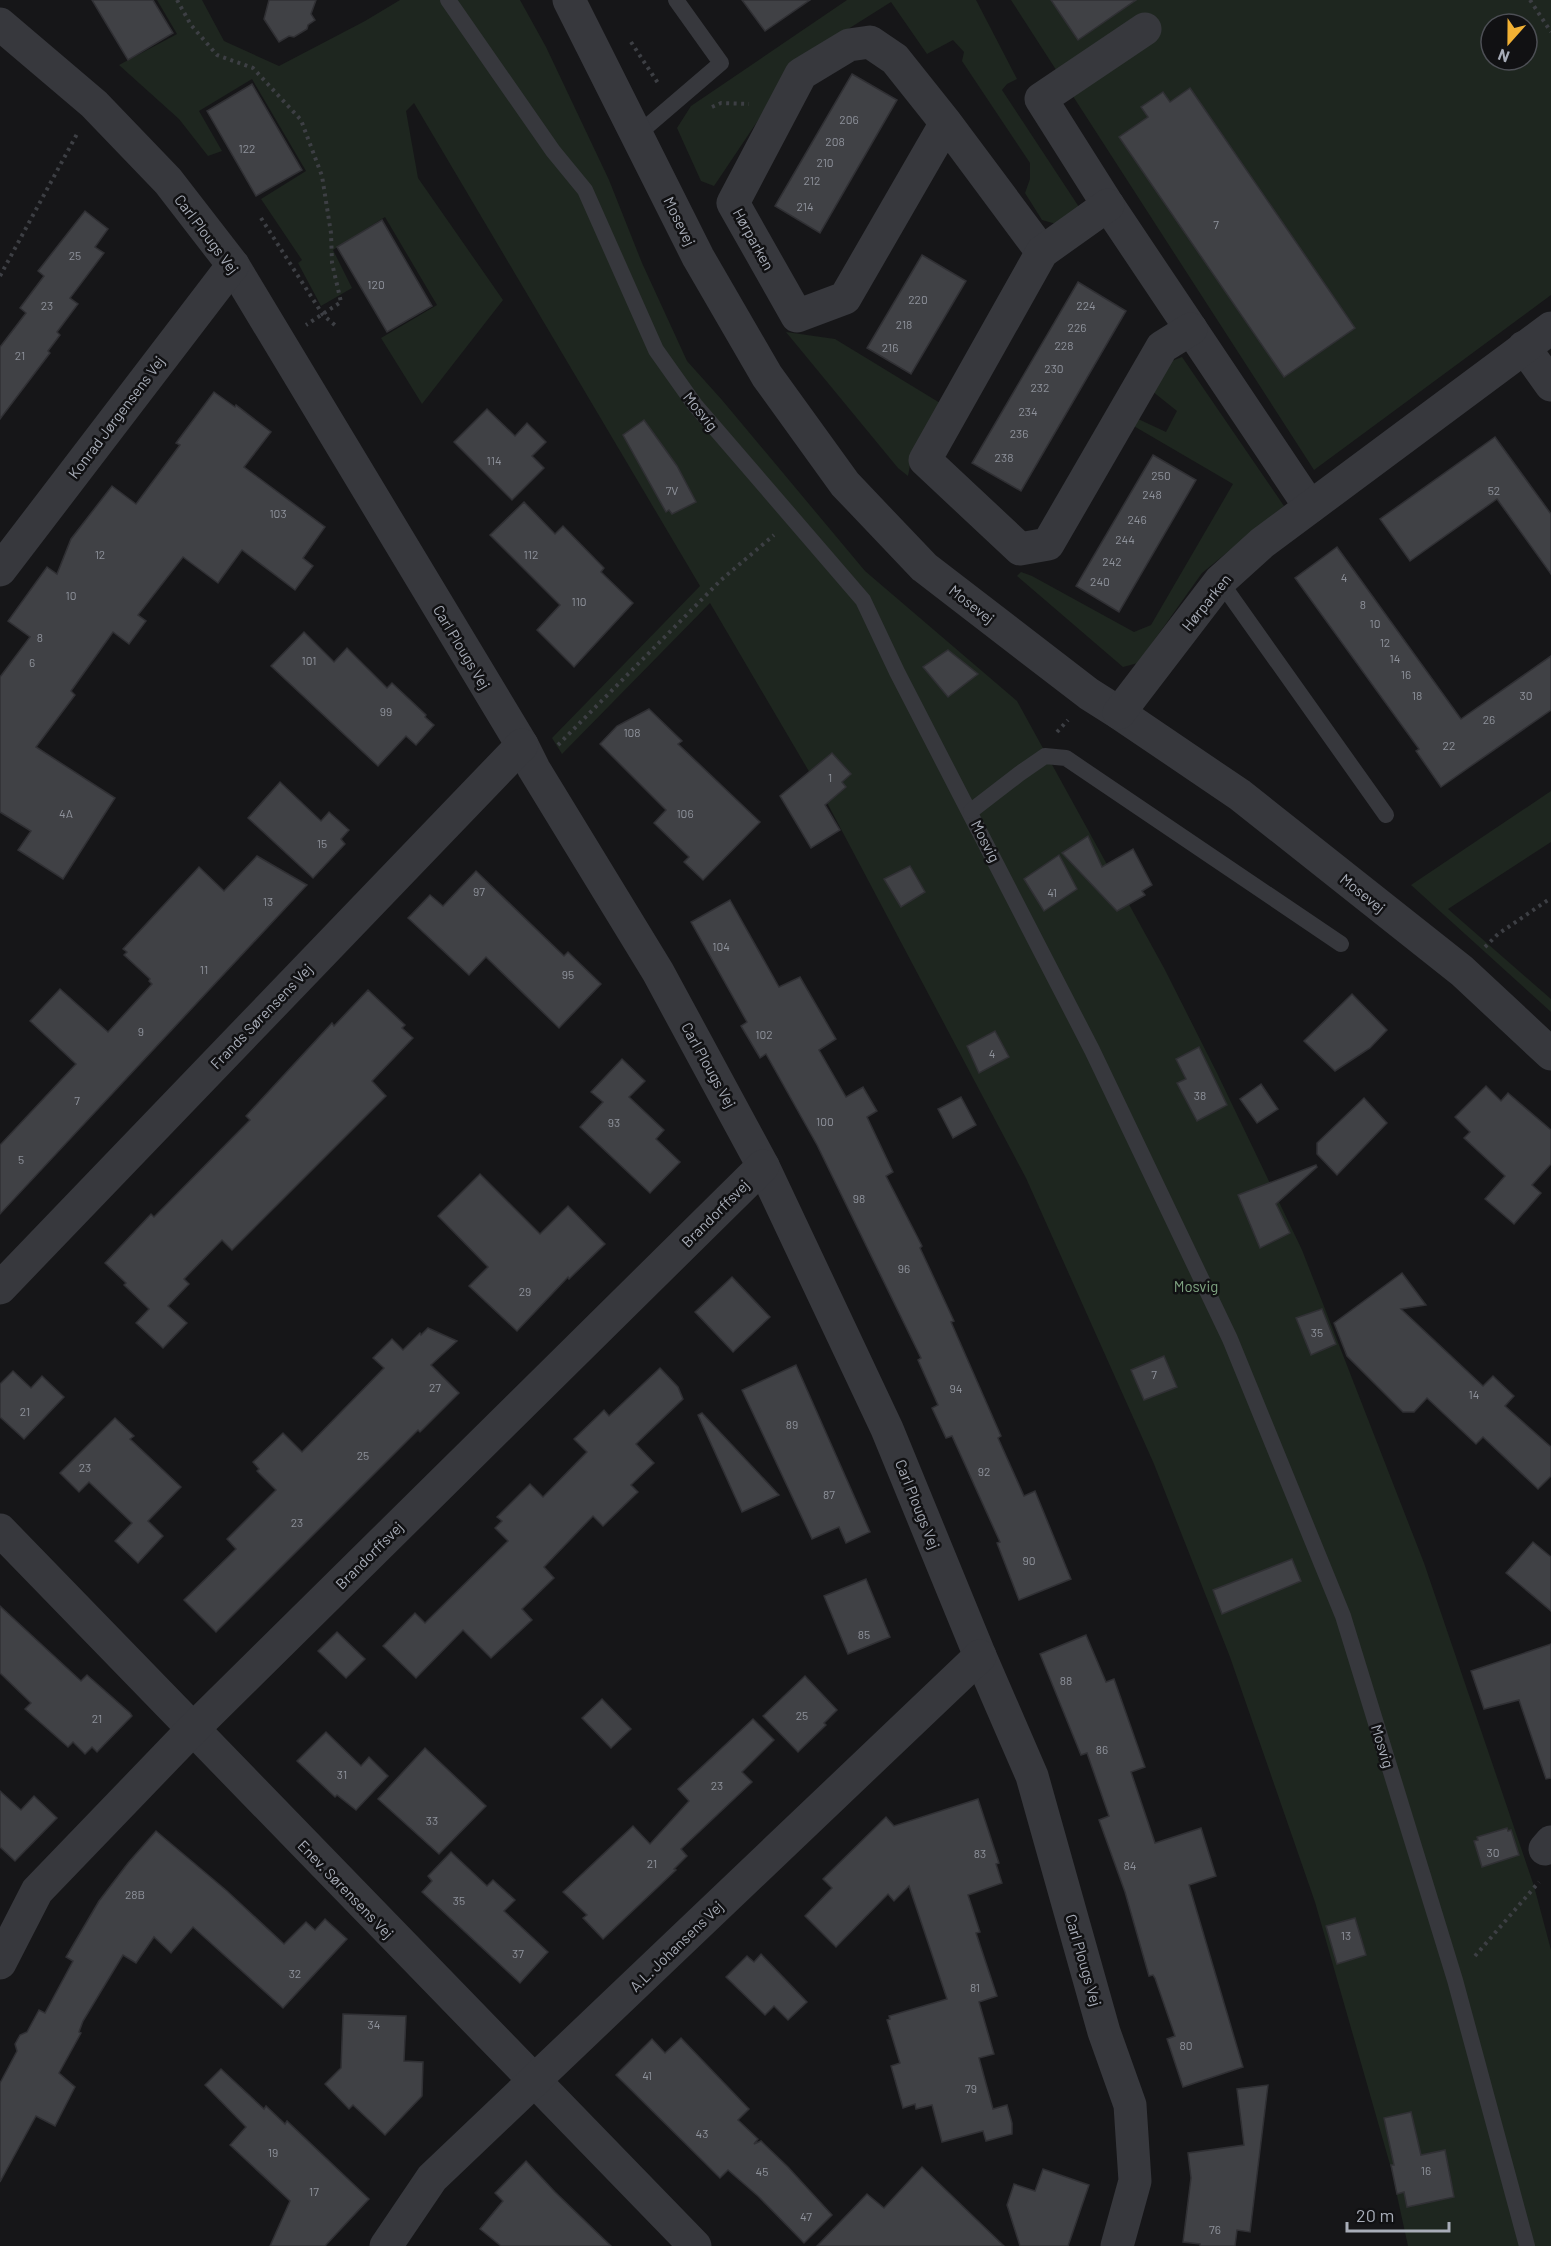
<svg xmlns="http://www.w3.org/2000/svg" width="1551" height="2246" viewBox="0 0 1551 2246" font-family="Barlow,sans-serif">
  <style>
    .green { fill: #1e261f; fill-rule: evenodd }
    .building { fill: #404145; stroke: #303034; stroke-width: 1.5 }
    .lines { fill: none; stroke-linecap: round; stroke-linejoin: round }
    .path { stroke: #3d3f44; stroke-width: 4; stroke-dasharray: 3 4.5; stroke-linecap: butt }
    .lane { stroke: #37383d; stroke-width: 16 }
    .street { stroke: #37383d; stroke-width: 33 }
    .labels { text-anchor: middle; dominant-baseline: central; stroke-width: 5; stroke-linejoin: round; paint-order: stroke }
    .number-label { font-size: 12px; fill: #8e929b }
    .street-label { font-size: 15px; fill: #a8adb8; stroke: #111113 }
    .park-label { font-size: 15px; fill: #7fa381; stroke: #111113 }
  </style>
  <rect width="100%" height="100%" fill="#161618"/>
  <g class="green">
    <path d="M157,0h45l22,41 55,25 86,-45 35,-21h120l26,47 63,133 33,83 45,98 35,39 143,171 152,130 147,267 53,105 85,177 122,313 110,323 17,64v296h-143l-17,-78 -76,-266 -85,-245 -76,-193 -128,-286 -202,-381 -114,-194 -148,151 -10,-16 148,-152 -286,-483 -8,8 12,67 85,122 -81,104 -41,-66 56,-33 -52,-88 -52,33 19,38 -31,18 -23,-43 4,-3 -41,-61 45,-28 -54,-92 -53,32 23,40 -14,5 -29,-37 -60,-54 58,-31z"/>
    <path d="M847,0h129l41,79 -10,5 -5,6 77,117 -23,17 -14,-4 -17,-27 5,-14v-16l-68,-102 2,-9 -11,-12 -26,14 -36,-52 -100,63 -18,33 -59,88 -13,-5 -24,-53 14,-22z"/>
    <path d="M1011,0h540v295l-237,175zM1491,24h36v36h-36z"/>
    <path d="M786,332l49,7 105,64 -28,52 -4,21 -10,-8z"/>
    <path d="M1182,357l102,149 -82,67 -64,90 -15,4 -106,-91 4,-4 11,4 102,56 17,-7 82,-141 -101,-59 4,-7 30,14 11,-21 -25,-20 17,-29z"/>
    <path d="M1551,791v51l-103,67 103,90v13l-140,-127z"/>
  </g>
  <g class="building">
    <path d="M92,0h61l20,33 -45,27z"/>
    <path d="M269,0h47l-5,14 4,6 -7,5 -1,4 -13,8 -5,-1 -10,6 -15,-23z"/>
    <path d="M742,0h68l-45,31z"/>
    <path d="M1051,0h85l-58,40z"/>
    <path d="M852,74l45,26 -77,133 -45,-27z"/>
    <path d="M252,84l50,86 -46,26 -49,-85z"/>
    <path d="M1190,88l165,240 -71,49 -165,-240 29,-20 -7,-10 22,-15 7,10z"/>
    <path d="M85,211l23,18 -13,18 9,6 -34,45 8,6 -21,28 3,3 -12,16 2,2 -50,66v-72l26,-34 -6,-5 24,-32 -6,-5z"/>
    <path d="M382,220l50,86 -45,26 -50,-85z"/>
    <path d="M922,255l44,26 -55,93 -44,-26z"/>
    <path d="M1078,282l48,29 -105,180 -49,-28z"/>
    <path d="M214,392l21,15 1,-2 35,27 -27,35 81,60 -22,31 10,8 -18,24 -53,-40 -24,33 -35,-26 -45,58 8,6 -17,23 -16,-12 -42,59 4,4 -39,52 79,51 -52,81 -45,-29 13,-19 -31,-19v-135l30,-40 -22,-16 39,-54 10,7 14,-35 41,-53 24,18 44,-59 -4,-2z"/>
    <path d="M487,409l28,27 12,-13 19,19 -14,14 12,12 -32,32 -58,-58z"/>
    <path d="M644,420l33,46 19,36 -24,12 -3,-4 -3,2 -43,-77z"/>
    <path d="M1495,437l56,77v60l-54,-75 -87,62 -30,-42z"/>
    <path d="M1153,455l43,25 -77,132 -43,-26z"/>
    <path d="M524,502l31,32 8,-8 41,42 -3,4 32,31 -59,64 -37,-37 23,-25 -70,-70z"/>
    <path d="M1337,547l124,172 90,-63v54l-110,77 -25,-36 3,-2 -124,-171z"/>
    <path d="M304,632l30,30 13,-14 40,40 5,-5 34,32 -1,2 9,8 -18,20 -10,-9 -28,30 -107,-100z"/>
    <path d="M948,650l30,24 -30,23 -25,-30z"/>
    <path d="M649,709l33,32 -4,3 82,78 -57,58 -19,-18 5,-5 -35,-34 12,-13 -66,-66 17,-18z"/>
    <path d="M832,753l19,21 -9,8 4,5 -21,18 15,25 -29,18 -31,-52z"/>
    <path d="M280,782l41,39 8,-9 20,18 -8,9 4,5 -32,34 -65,-60z"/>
    <path d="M1088,836l14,31 31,-18 19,36 -10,6 3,4 -28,16 -55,-58z"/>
    <path d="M1059,855l18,34 -33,22 -20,-32z"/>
    <path d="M257,856l50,29 -307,329v-69l76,-81 -46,-43 30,-32 48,43 44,-48 -3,-3 1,-2 -26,-24 3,-3 -4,-3 76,-82 25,24z"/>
    <path d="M910,866l15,26 -24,15 -17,-28z"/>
    <path d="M476,871l88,85 4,-4 33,32 -42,44 -73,-71 -17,18 -61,-57 22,-23 13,11z"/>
    <path d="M730,900l49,87 21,-10 36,62 -17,11 27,47 17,-10 14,24 -10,6 26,55 -7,4 36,70 -2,2 34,73 -3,1 50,114 -3,2 26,58 11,-5 36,88 -52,21 -22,-57 3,-1 -48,-106 -6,2 -14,-30 6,-3 -20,-45 3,-2 -104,-213 -51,-91 -6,4 -19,-32 6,-4 -56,-100z"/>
    <path d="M368,990l37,35 -3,3 11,10 -41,43 14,15 -154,154 -10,-10 -38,39 5,5 -21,22 19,17 -24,25 -27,-25 13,-14 -25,-24 2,-2 -21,-20 46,-49 3,3 96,-97 -4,-4 86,-93 2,3z"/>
    <path d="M1352,994l35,36 -17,18 -35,23 -31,-30z"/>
    <path d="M995,1031l14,26 -30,16 -12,-27z"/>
    <path d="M1199,1047l28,58 -30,16 -20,-38 9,-4 -10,-20z"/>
    <path d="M622,1059l23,22 -16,16 35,33 -8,9 24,23 -30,31 -70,-66 23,-25 -12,-10z"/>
    <path d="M1261,1084l17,25 -21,14 -17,-24z"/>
    <path d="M1486,1086l15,15 7,-8 43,37v34l-19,21 9,8 -27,31 -29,-25 20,-23 -41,-38 6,-6 -15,-15z"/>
    <path d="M961,1097l15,28 -23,13 -15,-29z"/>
    <path d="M1364,1098l23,25 -50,52 -20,-21v-11z"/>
    <path d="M1316,1165l1,2 -41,37 14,29 -30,15 -22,-53z"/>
    <path d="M480,1174l60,60 28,-28 37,38 -36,35 -1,-2 -51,54 -48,-45 19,-19 -50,-51z"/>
    <path d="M1402,1273l24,32 -25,4 82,77 10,-10 21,20 -9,10 46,41v29l-13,13 -55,-52 -7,7 -49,-46 -13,14h-11l-56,-56 -13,-33z"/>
    <path d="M732,1277l38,40 -37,35 -38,-40z"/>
    <path d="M1322,1309l14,35 -25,11 -15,-37z"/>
    <path d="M428,1328l29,13 -26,24 28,28 -39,39 -2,-2 -202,202 -32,-32 52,-51 -9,-10 49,-49 -19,-19 2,-2 -6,-7 30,-29 19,19 82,-84 -11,-10 19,-19 11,11 17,-17 1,2z"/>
    <path d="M1164,1356l13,31 -33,13 -13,-30z"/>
    <path d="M796,1365l74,167 -24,11 -7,-16 -27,12 -70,-149z"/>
    <path d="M660,1368l18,19 5,12 -47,45 18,19 -23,22 7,7 -35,34 -10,-10 -49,51 10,11 -32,31 10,11 -41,38 -28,-28 -47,48 -33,-32 32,-33 10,10 83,-82 -13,-13 7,-7 -5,-4 33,-33 13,13 44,-45 -13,-13 30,-29 5,6z"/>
    <path d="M13,1371l18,17 11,-12 22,21 -40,42 -24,-22v-33z"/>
    <path d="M702,1413l77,82 -37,17 -44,-97z"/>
    <path d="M115,1418l19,18 -4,3 51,48 -33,34 15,15 -25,27 -23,-22 17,-18 -43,-41 -10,10 -19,-19z"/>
    <path d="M1533,1542l18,15v54l-45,-38z"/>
    <path d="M1292,1559l9,22 -79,33 -9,-24z"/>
    <path d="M866,1579l24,58 -42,17 -24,-58z"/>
    <path d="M0,1606l81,75 6,-6 43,38 2,3 -35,36 -5,-5 -7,7 -12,-12 -5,5 -43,-38 6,-6 -31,-30z"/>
    <path d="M337,1632l28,27 -19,19 -28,-27z"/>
    <path d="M1086,1635l20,47 8,-3 31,88 -14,5 24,71 46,-15 15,48 -27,9 54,182 -60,20 -16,-48 8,-3 -20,-58 -2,-3 -4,1 -24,-84 -26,-72 10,-4 -22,-63 -6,2 -41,-101z"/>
    <path d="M1551,1644v134l-5,1 -27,-79 -35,9 -13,-38z"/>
    <path d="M805,1676l32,34 -13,13 2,2 -28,27 -35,-36z"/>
    <path d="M602,1699l29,30 -20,19 -29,-30z"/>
    <path d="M753,1719l21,21 -32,32 10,10 -71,67 6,7 -13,13 2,1 -73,69 -20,-21 4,-3 -24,-23 70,-66 17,18 39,-43 -11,-12z"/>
    <path d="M326,1732l35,34 8,-9 19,19 -32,34 -19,-15 -2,2 -38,-36z"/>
    <path d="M425,1748l61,58 -47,48 -61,-55z"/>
    <path d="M0,1791l21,19 13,-14 23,22 -42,43 -15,-14z"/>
    <path d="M978,1799l21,64 -3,1 6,19 -34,12 12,37 -4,1 21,63 -18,6 15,52 -15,4 14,51 14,-4 5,18v11l-26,7 -3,-10 -41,11 -10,-37 -16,4 -1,-5 -12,4 -12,-42 9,-3 -13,-43 3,-1 -1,-3 58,-17 -38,-113 -15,15 -6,-7 -52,53 -31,-31 27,-28 -9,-9 63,-62 8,9z"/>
    <path d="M1507,1828l1,3 3,-1 8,25 -37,12 -8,-26 4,-1 -1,-3z"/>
    <path d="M156,1831l71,60 57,53 22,-22 9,8 10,-11 22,20 -64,69 -90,-81 -22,26 -17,-16 -18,26 -13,-8 -40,66 -4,11 2,1 -22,40 16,14 -20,39 -19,-10 -36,66v-99l17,-32 -2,-7 5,-9 7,-3 12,-22 6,3 28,-52 -7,-4 33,-56 29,-38z"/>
    <path d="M451,1852l36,34 6,-6 22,20 -11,11 44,41 -28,31 -98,-91 10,-11 -4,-5z"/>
    <path d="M1355,1918l11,37 -29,9 -11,-38z"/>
    <path d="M761,1954l46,48 -19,18 -14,-14 -9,9 -39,-38 21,-21 7,6z"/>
    <path d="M343,2014l63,2 -2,45 19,1 -1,34 -37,39 -32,-30 -4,4 -24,-25 16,-16z"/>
    <path d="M681,2038l68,71 -11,11 20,19 -4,5 7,-3 27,26 44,48 -28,28 -45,-46 -31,-27 -8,8 -104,-103 36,-36 13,14z"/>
    <path d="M221,2069l43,40 2,-3 19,18 2,-3 82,78 -44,47h-55l20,-45 -60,-56 16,-18 -41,-42z"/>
    <path d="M1268,2085l-18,147 -13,-2 -2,16h-35v-2l-17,-2 8,-64 -3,-25 56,-8 -7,-56z"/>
    <path d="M1411,2112l10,43 24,-5 9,47 -47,10 -3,-15 -7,2 -6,-29h3l-10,-47z"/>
    <path d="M526,2161l29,31 56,54h-110l-21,-17 23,-28 -8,-8z"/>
    <path d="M922,2167l82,79h-187l50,-52 17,14z"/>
    <path d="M1043,2169l46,16 -21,61h-48l-13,-41 7,-21 21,7z"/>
  </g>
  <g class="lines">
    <g class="path">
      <path d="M177,0l14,25 26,30 36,13 48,52 21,56 9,57 1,30 9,39 -35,23"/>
      <path d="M1530,0l21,32"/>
      <path d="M631,42l27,41"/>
      <path d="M712,107l9,-4 28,1"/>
      <path d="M261,218l62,97 13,11"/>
      <path d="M0,276l77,-142"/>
      <path d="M1057,732l11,-12"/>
      <path d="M558,745l163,-165 53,-45"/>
      <path d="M1485,947l13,-13 53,-36"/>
      <path d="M1475,1956l64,-74"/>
    </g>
    <g class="lane">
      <path d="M448,0l105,151 32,39 71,160 39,55 168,195 34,72 195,378 138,289 113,277 112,364 72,266"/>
      <path d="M637,135l84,-72 -45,-63"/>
      <path d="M1220,581l166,234"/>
      <path d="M971,811l48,-37 26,-18 21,2 275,186"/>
    </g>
    <g class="street">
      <path d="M569,0l129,257 69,119 78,108 79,83 165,127 30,19 121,82 222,176 89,83"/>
      <path d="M0,24l94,80 74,77 65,84 289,480 12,24 124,203 105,194 124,263 93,227 52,120 72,256 26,73 5,76 -18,65"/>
      <path d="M1145,29l-104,70 67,106 202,302"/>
      <path d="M946,123l-51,-64 -25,-17 -21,3 -48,29 -68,129 64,113 48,-18 101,-175 96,129"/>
      <path d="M1108,205l-66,47 -117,208 95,89 28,-5 114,-197 29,-18"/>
      <path d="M1524,347l27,38"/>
      <path d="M0,570l233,-305"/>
      <path d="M1119,713l101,-132 42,-38 289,-215"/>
      <path d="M0,1288l522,-543"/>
      <path d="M0,1530l695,716"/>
      <path d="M1545,1849l6,-7"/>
      <path d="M0,1963l37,-72 155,-161 571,-564"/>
      <path d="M386,2246l46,-68 548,-522"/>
    </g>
  </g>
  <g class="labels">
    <g class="number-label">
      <text x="849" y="119">206</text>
      <text x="835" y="141">208</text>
      <text x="247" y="148">122</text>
      <text x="825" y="162">210</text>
      <text x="812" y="180">212</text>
      <text x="805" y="206">214</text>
      <text x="1216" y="224">7</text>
      <text x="75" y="255">25</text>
      <text x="376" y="284">120</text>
      <text x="918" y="299">220</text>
      <text x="47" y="305">23</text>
      <text x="1086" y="305">224</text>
      <text x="904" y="324">218</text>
      <text x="1077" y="327">226</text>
      <text x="1064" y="345">228</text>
      <text x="890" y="347">216</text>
      <text x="20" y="355">21</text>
      <text x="1054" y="368">230</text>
      <text x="1040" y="387">232</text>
      <text x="1028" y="411">234</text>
      <text x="1019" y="433">236</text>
      <text x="1004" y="457">238</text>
      <text x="494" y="460">114</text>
      <text x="1161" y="475">250</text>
      <text x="672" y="490">7V</text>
      <text x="1494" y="490">52</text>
      <text x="1152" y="494">248</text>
      <text x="278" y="513">103</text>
      <text x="1137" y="519">246</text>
      <text x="1125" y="539">244</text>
      <text x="100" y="554">12</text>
      <text x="531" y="554">112</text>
      <text x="1112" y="561">242</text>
      <text x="1344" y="577">4</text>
      <text x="1100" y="581">240</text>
      <text x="71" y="595">10</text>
      <text x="579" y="601">110</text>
      <text x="1363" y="604">8</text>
      <text x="1375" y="623">10</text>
      <text x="40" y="637">8</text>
      <text x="1385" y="642">12</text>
      <text x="1395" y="658">14</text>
      <text x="309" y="660">101</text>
      <text x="32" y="662">6</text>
      <text x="1406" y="674">16</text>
      <text x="1417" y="695">18</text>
      <text x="1526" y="695">30</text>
      <text x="386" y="711">99</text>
      <text x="1489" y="719">26</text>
      <text x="632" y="732">108</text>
      <text x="1449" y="745">22</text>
      <text x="830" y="777">1</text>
      <text x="66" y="813">4A</text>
      <text x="685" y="813">106</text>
      <text x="322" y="843">15</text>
      <text x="479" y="891">97</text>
      <text x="1052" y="892">41</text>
      <text x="268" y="901">13</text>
      <text x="721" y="946">104</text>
      <text x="204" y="969">11</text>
      <text x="568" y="974">95</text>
      <text x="141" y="1031">9</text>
      <text x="764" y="1034">102</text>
      <text x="992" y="1053">4</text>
      <text x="1200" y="1095">38</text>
      <text x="77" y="1100">7</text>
      <text x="825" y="1121">100</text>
      <text x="614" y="1122">93</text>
      <text x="21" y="1159">5</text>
      <text x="859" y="1198">98</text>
      <text x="904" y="1268">96</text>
      <text x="525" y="1291">29</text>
      <text x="1317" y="1332">35</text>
      <text x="1154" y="1374">7</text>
      <text x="435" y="1387">27</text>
      <text x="956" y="1388">94</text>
      <text x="1474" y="1394">14</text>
      <text x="25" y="1411">21</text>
      <text x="792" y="1424">89</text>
      <text x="363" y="1455">25</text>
      <text x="85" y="1467">23</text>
      <text x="984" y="1471">92</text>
      <text x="829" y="1494">87</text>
      <text x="297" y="1522">23</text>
      <text x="1029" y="1560">90</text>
      <text x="864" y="1634">85</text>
      <text x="1066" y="1680">88</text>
      <text x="802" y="1715">25</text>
      <text x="97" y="1718">21</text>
      <text x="1102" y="1749">86</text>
      <text x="342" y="1774">31</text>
      <text x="717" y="1785">23</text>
      <text x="432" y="1820">33</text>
      <text x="1493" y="1852">30</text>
      <text x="980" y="1853">83</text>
      <text x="652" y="1863">21</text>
      <text x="1130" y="1865">84</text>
      <text x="135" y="1894">28B</text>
      <text x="459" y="1900">35</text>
      <text x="1346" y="1935">13</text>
      <text x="518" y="1953">37</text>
      <text x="295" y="1973">32</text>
      <text x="975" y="1987">81</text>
      <text x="374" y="2024">34</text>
      <text x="1186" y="2045">80</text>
      <text x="647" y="2075">41</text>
      <text x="971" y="2088">79</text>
      <text x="702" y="2133">43</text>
      <text x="273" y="2152">19</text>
      <text x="1426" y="2170">16</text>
      <text x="762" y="2171">45</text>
      <text x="314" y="2191">17</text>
      <text x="806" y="2216">47</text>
      <text x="1215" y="2229">76</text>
    </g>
    <g class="street-label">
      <text transform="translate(680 221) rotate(64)">Mosevej</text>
      <text transform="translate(207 234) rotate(53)">Carl Plougs Vej</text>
      <text transform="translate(754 239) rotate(61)">Hørparken</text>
      <text transform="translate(701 411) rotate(51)">Mosvig</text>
      <text transform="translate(116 417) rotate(-53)">Konrad Jørgensens Vej</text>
      <text transform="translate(1206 602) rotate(-51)">Hørparken</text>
      <text transform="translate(972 604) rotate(38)">Mosevej</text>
      <text transform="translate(462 647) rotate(59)">Carl Plougs Vej</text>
      <text transform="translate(986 841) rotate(63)">Mosvig</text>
      <text transform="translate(1363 893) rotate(39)">Mosevej</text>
      <text transform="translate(261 1016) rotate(-46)">Frands Sørensens Vej</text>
      <text transform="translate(709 1065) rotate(61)">Carl Plougs Vej</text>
      <text transform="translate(715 1213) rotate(-45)">Brandorffsvej</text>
      <text transform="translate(918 1504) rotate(68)">Carl Plougs Vej</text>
      <text transform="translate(369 1555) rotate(-45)">Brandorffsvej</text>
      <text transform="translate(1383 1746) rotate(73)">Mosvig</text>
      <text transform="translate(346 1889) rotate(46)">Enev. Sørensens Vej</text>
      <text transform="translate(676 1946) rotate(-44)">A.L. Johansens Vej</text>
      <text transform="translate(1084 1960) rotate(74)">Carl Plougs Vej</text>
    </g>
    <g class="park-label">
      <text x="1196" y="1286">Mosvig</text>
    </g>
  </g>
  <g transform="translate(1509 42) rotate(201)"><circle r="28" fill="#111113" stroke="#4d4f55" stroke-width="1.5"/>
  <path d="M0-4.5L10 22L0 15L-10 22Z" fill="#f2b134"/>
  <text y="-9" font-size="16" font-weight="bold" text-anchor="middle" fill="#a8adb8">N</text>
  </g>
  <path d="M1347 2222v9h102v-9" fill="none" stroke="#a8adb8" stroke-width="3"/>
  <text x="1356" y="2222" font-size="18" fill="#a8adb8" stroke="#111113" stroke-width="4.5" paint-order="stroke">20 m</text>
</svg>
